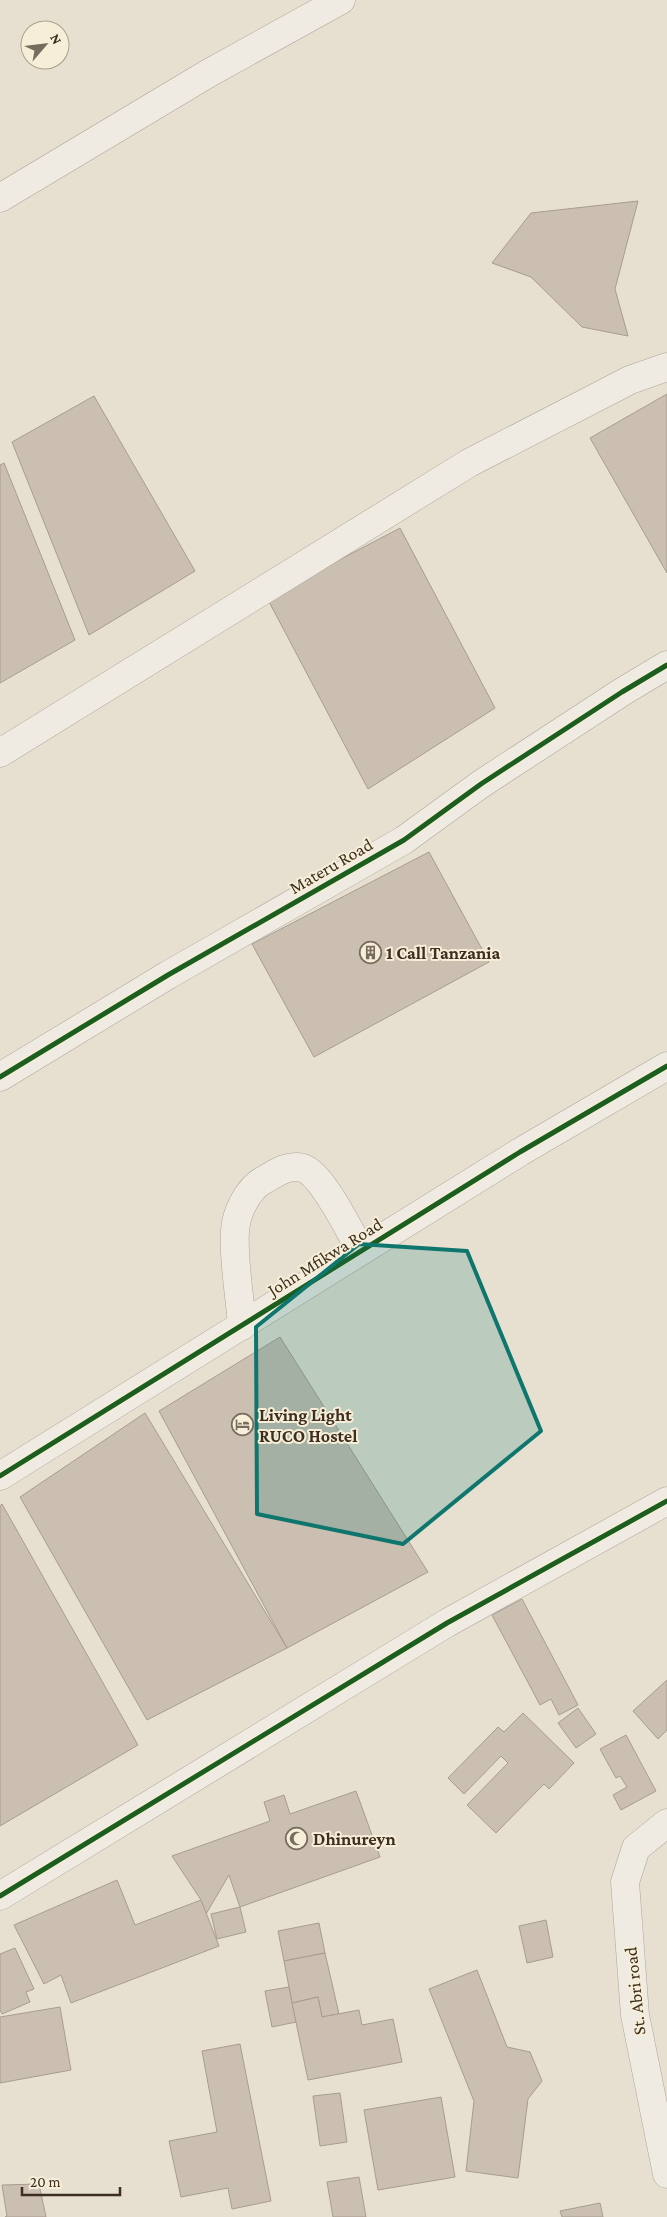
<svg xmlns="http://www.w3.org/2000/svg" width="667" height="2217" viewBox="0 0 667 2217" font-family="'Crimson Pro',serif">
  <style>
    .building { fill: #cbbfb2; stroke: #a89c90 }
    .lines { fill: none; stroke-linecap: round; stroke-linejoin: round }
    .minor-casing { stroke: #ada599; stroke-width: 29 }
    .minor { stroke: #efebe3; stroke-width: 28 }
    .cycleway-casing { stroke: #f7eed8; stroke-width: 8 }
    .cycleway { stroke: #1b5e20; stroke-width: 5 }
    .marked { fill: #0f766e; fill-opacity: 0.2; stroke: #0f766e; stroke-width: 4; stroke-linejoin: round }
    .labels { text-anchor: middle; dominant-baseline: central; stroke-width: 4; stroke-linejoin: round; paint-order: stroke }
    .street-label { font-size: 18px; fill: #3d2e20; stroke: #f7eed8 }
    .poi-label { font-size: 18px; font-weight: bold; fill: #3d2e20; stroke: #f7eed8; text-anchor: start }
  </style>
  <rect width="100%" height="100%" fill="#e7e0d1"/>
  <g class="building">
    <path d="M638,201l-23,88 13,47 -46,-9 -51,-50 -39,-14 39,-50z"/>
    <path d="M667,394v179l-77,-135z"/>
    <path d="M94,396l101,175 -106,64 -77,-193z"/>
    <path d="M4,463l71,177 -75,43v-218z"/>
    <path d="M400,528l95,180 -127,81 -101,-191z"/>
    <path d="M429,852l60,110 -175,95 -62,-113z"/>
    <path d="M280,1337l148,235 -141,76 -128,-237z"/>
    <path d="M145,1413l142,235 -140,72 -127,-223z"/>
    <path d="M2,1504l136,241 -138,81v-320z"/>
    <path d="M522,1599l56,106 -19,10 -8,-16 -11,6 -48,-90z"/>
    <path d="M667,1680v50l-9,9 -25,-28z"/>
    <path d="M578,1708l18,26 -20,14 -18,-25z"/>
    <path d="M523,1713l51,50 -25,26 -5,-5 -48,49 -29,-28 41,-42 -7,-7 -37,38 -16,-16 50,-51 6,5z"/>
    <path d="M626,1735l30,56 -35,19 -8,-15 14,-8 -7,-11 -4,2 -16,-29z"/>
    <path d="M356,1791l24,66 -140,50 -11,-32 -23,39 -5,-14 -29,-44 98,-35 -6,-19 20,-7 6,19z"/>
    <path d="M117,1880l18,45 66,-25 18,46 -148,57 -10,-28 -17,9 -30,-59z"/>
    <path d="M240,1907l6,25 -29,7 -6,-25z"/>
    <path d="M546,1920l7,37 -26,6 -8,-37z"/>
    <path d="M319,1923l6,30 -41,8 -6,-30z"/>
    <path d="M15,1948l19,41 -8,3 4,10 -28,12 -2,-4v-56z"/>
    <path d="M325,1953l14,61 -17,3 -4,-20 -26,6 -8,-42z"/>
    <path d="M477,1970l30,77 23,5 12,29 -14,18 -10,79 -52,-7 8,-70 -45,-112z"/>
    <path d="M289,1987l7,35 -24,5 -7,-36z"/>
    <path d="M318,1997l4,20 37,-7 3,15 31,-6 9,43 -94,18 -16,-77z"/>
    <path d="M60,2007l11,63 -71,13v-66z"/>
    <path d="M240,2044l31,157 -39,8 -4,-21 -47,9 -12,-56 48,-9 -15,-81z"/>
    <path d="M340,2093l7,49 -27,4 -7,-50z"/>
    <path d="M441,2097l14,80 -77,13 -14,-80z"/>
    <path d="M359,2177l7,40h-33l-6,-35z"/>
    <path d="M39,2184l7,33h-41l2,-1 -5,-31z"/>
    <path d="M600,2203l3,14h-41l-2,-6z"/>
  </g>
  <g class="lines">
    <defs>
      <g id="minor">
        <path d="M0,198l209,-125 132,-73"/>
        <path d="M0,753l469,-290 161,-83 37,-13"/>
        <path d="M0,1077l168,-102 236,-135 77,-56 141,-92 45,-27"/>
        <path d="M242,1326c-2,-31 -9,-64 -7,-95 1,-18 13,-43 29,-51 12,-7 24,-16 39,-12 20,7 47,64 58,83"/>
        <path d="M0,1476l520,-324 147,-86"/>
        <path d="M667,1823l-31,25 -11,34 10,133 32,159"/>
        <path d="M0,1896l447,-273 220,-122"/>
      </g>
    </defs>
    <use href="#minor" class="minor-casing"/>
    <use href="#minor" class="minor"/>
    <defs>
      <g id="cycleway">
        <path d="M0,1077l168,-102 236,-135 77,-56 141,-92 45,-27"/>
        <path d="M0,1476l520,-324 147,-86"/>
        <path d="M0,1896l447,-273 220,-122"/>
      </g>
    </defs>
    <use href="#cycleway" class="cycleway-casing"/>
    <use href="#cycleway" class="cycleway"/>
  </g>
  <path class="marked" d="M359,1244l108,7 74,180 -138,113 -146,-30 -1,-187z"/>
  <defs>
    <symbol id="building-ring" viewBox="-11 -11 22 22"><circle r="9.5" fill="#f7eed8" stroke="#786c5e" stroke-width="1.5"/><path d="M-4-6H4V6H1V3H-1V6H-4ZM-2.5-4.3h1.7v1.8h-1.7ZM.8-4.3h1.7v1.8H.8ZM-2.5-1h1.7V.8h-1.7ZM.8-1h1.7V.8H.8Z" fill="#786c5e"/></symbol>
    <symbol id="hotel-ring" viewBox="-11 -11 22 22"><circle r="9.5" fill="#f7eed8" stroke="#786c5e" stroke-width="1.5"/><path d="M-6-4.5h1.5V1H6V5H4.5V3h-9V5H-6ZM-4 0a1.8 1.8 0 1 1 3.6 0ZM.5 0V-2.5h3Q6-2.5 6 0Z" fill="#786c5e"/></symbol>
    <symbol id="mosque-ring" viewBox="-11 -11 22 22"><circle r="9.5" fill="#f7eed8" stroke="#786c5e" stroke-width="1.5"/><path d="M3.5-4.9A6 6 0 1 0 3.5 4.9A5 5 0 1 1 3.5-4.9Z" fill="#786c5e"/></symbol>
  </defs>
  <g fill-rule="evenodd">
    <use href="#building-ring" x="358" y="940" width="25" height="25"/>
    <use href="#hotel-ring" x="230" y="1412" width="25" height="25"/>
    <use href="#mosque-ring" x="284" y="1826" width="25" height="25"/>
  </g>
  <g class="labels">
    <g class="street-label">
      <text transform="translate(331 866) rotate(-30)">Materu Road</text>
      <text transform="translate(325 1257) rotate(-32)">John Mfikwa Road</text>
      <text transform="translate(635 1991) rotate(-96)">St. Abri road</text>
    </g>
    <g class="poi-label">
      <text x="386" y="953">1 Call Tanzania</text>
      <text x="259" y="1415">Living Light<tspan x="259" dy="21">RUCO Hostel</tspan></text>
      <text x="313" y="1839">Dhinureyn</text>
    </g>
  </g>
  <g transform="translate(45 45) rotate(62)"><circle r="24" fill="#f7eed8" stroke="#ada18e"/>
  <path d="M0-4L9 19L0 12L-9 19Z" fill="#786c5e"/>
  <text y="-8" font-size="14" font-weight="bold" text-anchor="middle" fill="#3d2e20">N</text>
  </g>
  <path d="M22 2187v8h98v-8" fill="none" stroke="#3d2e20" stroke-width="2.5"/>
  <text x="30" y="2187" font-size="15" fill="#3d2e20" stroke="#f7eed8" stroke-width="4" paint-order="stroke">20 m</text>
</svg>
